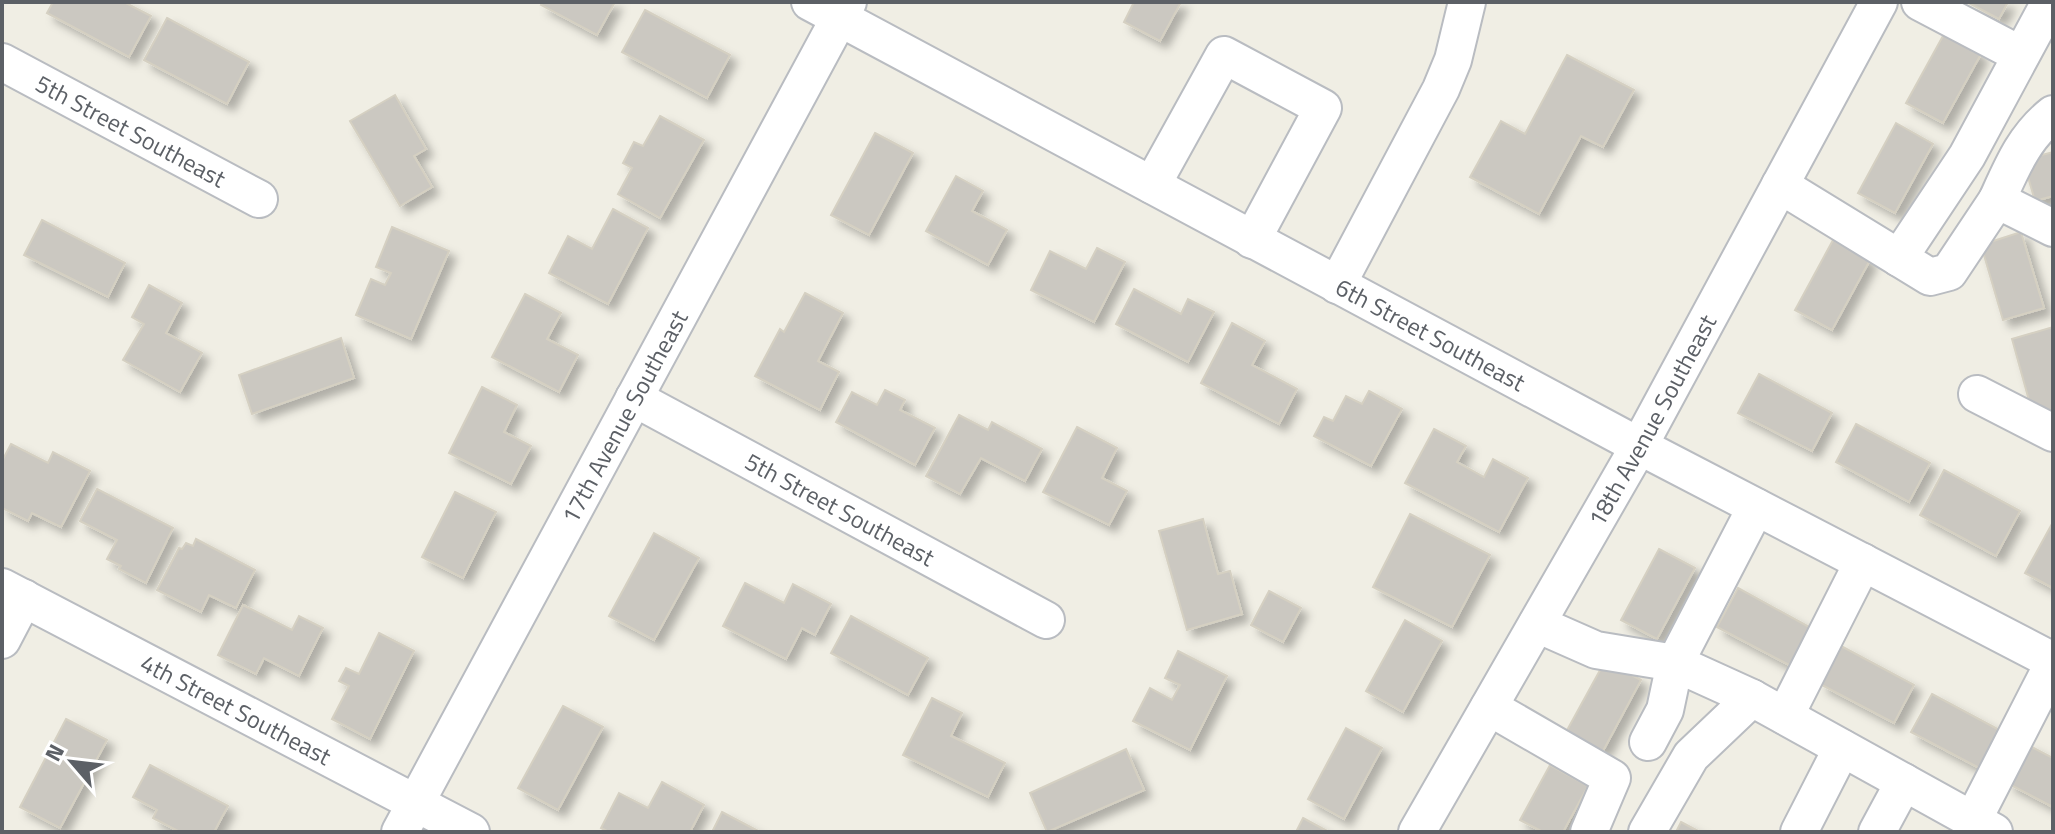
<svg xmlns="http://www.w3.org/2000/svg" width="2055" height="834" viewBox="0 0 2055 834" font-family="'Titillium Web',sans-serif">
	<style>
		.building { fill: #cbc8c1; stroke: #d5d0c2; stroke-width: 2; filter: url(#shadow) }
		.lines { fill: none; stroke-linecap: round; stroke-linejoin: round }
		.minor-casing { stroke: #b9bcc1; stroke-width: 40 }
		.minor { stroke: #fff; stroke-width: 36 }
		.labels { text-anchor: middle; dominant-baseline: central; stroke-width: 6; stroke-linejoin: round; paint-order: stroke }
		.street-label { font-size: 24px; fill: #5c6066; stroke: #fff }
	</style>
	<defs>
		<filter id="shadow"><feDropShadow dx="7" dy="7" stdDeviation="4" flood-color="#0004"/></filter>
	</defs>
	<rect width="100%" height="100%" fill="#f0eee4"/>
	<g class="building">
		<polygon points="53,2 124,2 151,16 129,57 47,13"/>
		<polygon points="543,2 615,2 597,35 541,5"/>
		<polygon points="1134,2 1181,2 1160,41 1124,22"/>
		<polygon points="1967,2 2008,2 1999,19"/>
		<polygon points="645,10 730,55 707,98 622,52"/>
		<polygon points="167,18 249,62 227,104 144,60"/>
		<polygon points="1944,34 1981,54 1943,123 1906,103"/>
		<polygon points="1567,55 1634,90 1603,147 1581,136 1539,214 1470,177 1501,121 1525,134"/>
		<polygon points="395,95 426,149 414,156 432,187 400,206 350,121"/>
		<polygon points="660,116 704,140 660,218 618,194 632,168 623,163 634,142 643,146"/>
		<polygon points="1896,123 1933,144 1895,213 1858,193"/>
		<polygon points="875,133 913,153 869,235 831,215"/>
		<polygon points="2053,152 2053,196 2035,201 2023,160"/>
		<polygon points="956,176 983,191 972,211 1007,230 988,265 926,231"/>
		<polygon points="613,209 648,228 608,304 549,273 568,236 592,249"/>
		<polygon points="42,220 125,263 108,297 24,255"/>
		<polygon points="392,227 449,251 411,339 356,315 371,279 385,285 391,273 376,267"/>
		<polygon points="2021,232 2044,308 2003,320 1981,245"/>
		<polygon points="1833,240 1870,260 1832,330 1795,310"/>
		<polygon points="1097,248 1125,262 1094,322 1031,290 1050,251 1086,269"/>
		<polygon points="149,285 182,303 166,333 202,353 180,392 123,360 144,324 132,317"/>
		<polygon points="1134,289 1181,314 1188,299 1214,312 1188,362 1116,324"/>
		<polygon points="805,293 843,313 818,361 839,372 820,410 755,376 780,329 784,332"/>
		<polygon points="525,294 561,313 547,339 578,355 559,392 492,357"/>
		<polygon points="1232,323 1265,341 1252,365 1297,389 1279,424 1201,383"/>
		<polygon points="2053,327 2053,410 2033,415 2012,339"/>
		<polygon points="341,338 354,378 252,414 239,375"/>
		<polygon points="1759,374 1832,413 1812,451 1738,413"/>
		<polygon points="482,387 517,405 504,432 531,446 511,484 449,453"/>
		<polygon points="885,390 905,400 900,410 935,428 915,465 836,422 852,392 877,405"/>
		<polygon points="1369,391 1402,409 1371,466 1314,436 1324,417 1333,421 1346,396 1362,404"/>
		<polygon points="959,415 988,430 992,422 1042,449 1025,481 981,458 960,494 926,476"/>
		<polygon points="1856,424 1930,463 1909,502 1836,462"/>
		<polygon points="1077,427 1117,448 1102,478 1127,491 1109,525 1043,492"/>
		<polygon points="1434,429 1466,446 1457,462 1484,477 1493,459 1528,478 1499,532 1405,483"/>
		<polygon points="11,444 48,463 53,452 90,471 61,527 32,513 28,521 2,508 2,461"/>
		<polygon points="1944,470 2020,511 1996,556 1920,515"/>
		<polygon points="97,489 173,528 146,583 119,569 121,566 107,559 117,540 80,521"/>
		<polygon points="455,492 496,512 463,578 422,557"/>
		<polygon points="1410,514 1490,555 1452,627 1373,587"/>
		<polygon points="1203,519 1218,574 1230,571 1242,614 1187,630 1159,531"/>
		<polygon points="2053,522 2053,588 2025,573"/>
		<polygon points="654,533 699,558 654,640 609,616"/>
		<polygon points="196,539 255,570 236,608 209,595 201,612 157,590 179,548 182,549 186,543 193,546"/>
		<polygon points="1659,549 1695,568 1657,639 1621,620"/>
		<polygon points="745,583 784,603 793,584 831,604 815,635 802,628 786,659 723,626"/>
		<polygon points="1738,588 1811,628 1791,666 1717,627"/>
		<polygon points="1269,591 1301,608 1283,642 1251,625"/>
		<polygon points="243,605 292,630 299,616 323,628 299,676 264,658 256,674 218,655"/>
		<polygon points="851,616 928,658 908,695 831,653"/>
		<polygon points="1405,620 1442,641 1403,712 1366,691"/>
		<polygon points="379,633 414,651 370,739 332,719 349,686 339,681 346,668 359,674"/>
		<polygon points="1841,646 1914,685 1894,723 1820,684"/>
		<polygon points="1178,651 1227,676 1190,750 1133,721 1150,688 1172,700 1180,685 1165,678"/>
		<polygon points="1605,661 1641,680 1603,751 1566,732"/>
		<polygon points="1932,694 2005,733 1985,771 1911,732"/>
		<polygon points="932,698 962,713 951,736 1005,763 988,797 903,755"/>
		<polygon points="563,706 603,727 558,810 518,788"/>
		<polygon points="66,719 107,740 60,828 20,807"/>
		<polygon points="1346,728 1382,748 1344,819 1308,799"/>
		<polygon points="2028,745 2053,758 2053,807 2007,783"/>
		<polygon points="1126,749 1144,790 1047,832 1030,793"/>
		<polygon points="150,765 228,806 214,832 180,832 153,818 157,810 133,797"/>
		<polygon points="1550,765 1588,786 1563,832 1543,832 1520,820"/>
		<polygon points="662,782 704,805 690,832 609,832 601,828 619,793 648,808"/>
		<polygon points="722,812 760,832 712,832"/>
		<polygon points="1303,818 1329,832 1296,832"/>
		<polygon points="1681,822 1700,832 1676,832"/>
	</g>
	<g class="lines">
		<defs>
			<g id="minor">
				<path id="s1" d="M810,2L1639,446L2053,661"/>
				<polyline points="1920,2 2021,55"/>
				<path id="s2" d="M2,62L259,199"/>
				<polyline points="1152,185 1224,55 1323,108 1252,240"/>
				<polyline points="1780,185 1930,277 1949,272 1997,200 2053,228"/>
				<path d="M1997,200C2012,167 2024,137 2053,114"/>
				<polyline points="1899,258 1967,156 2050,2"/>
				<polyline points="1337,285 1441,89 1453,60 1467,2"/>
				<polyline points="1977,394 2053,433"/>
				<path id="s3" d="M634,398L1046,620"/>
				<path id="s4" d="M2,587L471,832"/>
				<polyline points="1537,624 1596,650 1675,663 1752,698 1691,756 1647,832"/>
				<polyline points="2,640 24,598"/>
				<polyline points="1752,698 1994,832"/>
				<polyline points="1489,707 1612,778 1589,832"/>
				<polyline points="1785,716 1863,562"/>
				<polyline points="1648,742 1665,710 1675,663 1756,507"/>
				<polyline points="1973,820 2053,664"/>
				<path id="s5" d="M400,832L848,2"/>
				<path id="s6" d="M1417,832L1639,446L1879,2"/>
				<polyline points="1799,832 1842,748"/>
				<polyline points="1877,832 1904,782"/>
			</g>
		</defs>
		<use href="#minor" class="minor-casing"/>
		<use href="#minor" class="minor"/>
	</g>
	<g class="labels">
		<g class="street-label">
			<text stroke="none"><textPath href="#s2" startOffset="146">5th Street Southeast</textPath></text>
			<text stroke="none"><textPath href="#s1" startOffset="704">6th Street Southeast</textPath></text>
			<text stroke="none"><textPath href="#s5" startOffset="472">17th Avenue Southeast</textPath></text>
			<text stroke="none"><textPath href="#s6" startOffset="474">18th Avenue Southeast</textPath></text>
			<text stroke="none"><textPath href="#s3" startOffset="234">5th Street Southeast</textPath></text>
			<text stroke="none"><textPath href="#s4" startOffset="264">4th Street Southeast</textPath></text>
		</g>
	</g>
	<rect width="2055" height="834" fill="none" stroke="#5c6066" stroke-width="8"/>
	<g transform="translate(72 762) rotate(298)" stroke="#ffffff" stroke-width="6" paint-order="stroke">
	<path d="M0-6L14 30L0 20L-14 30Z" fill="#5c6066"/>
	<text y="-12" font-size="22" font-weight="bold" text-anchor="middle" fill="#5c6066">N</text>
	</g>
</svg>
